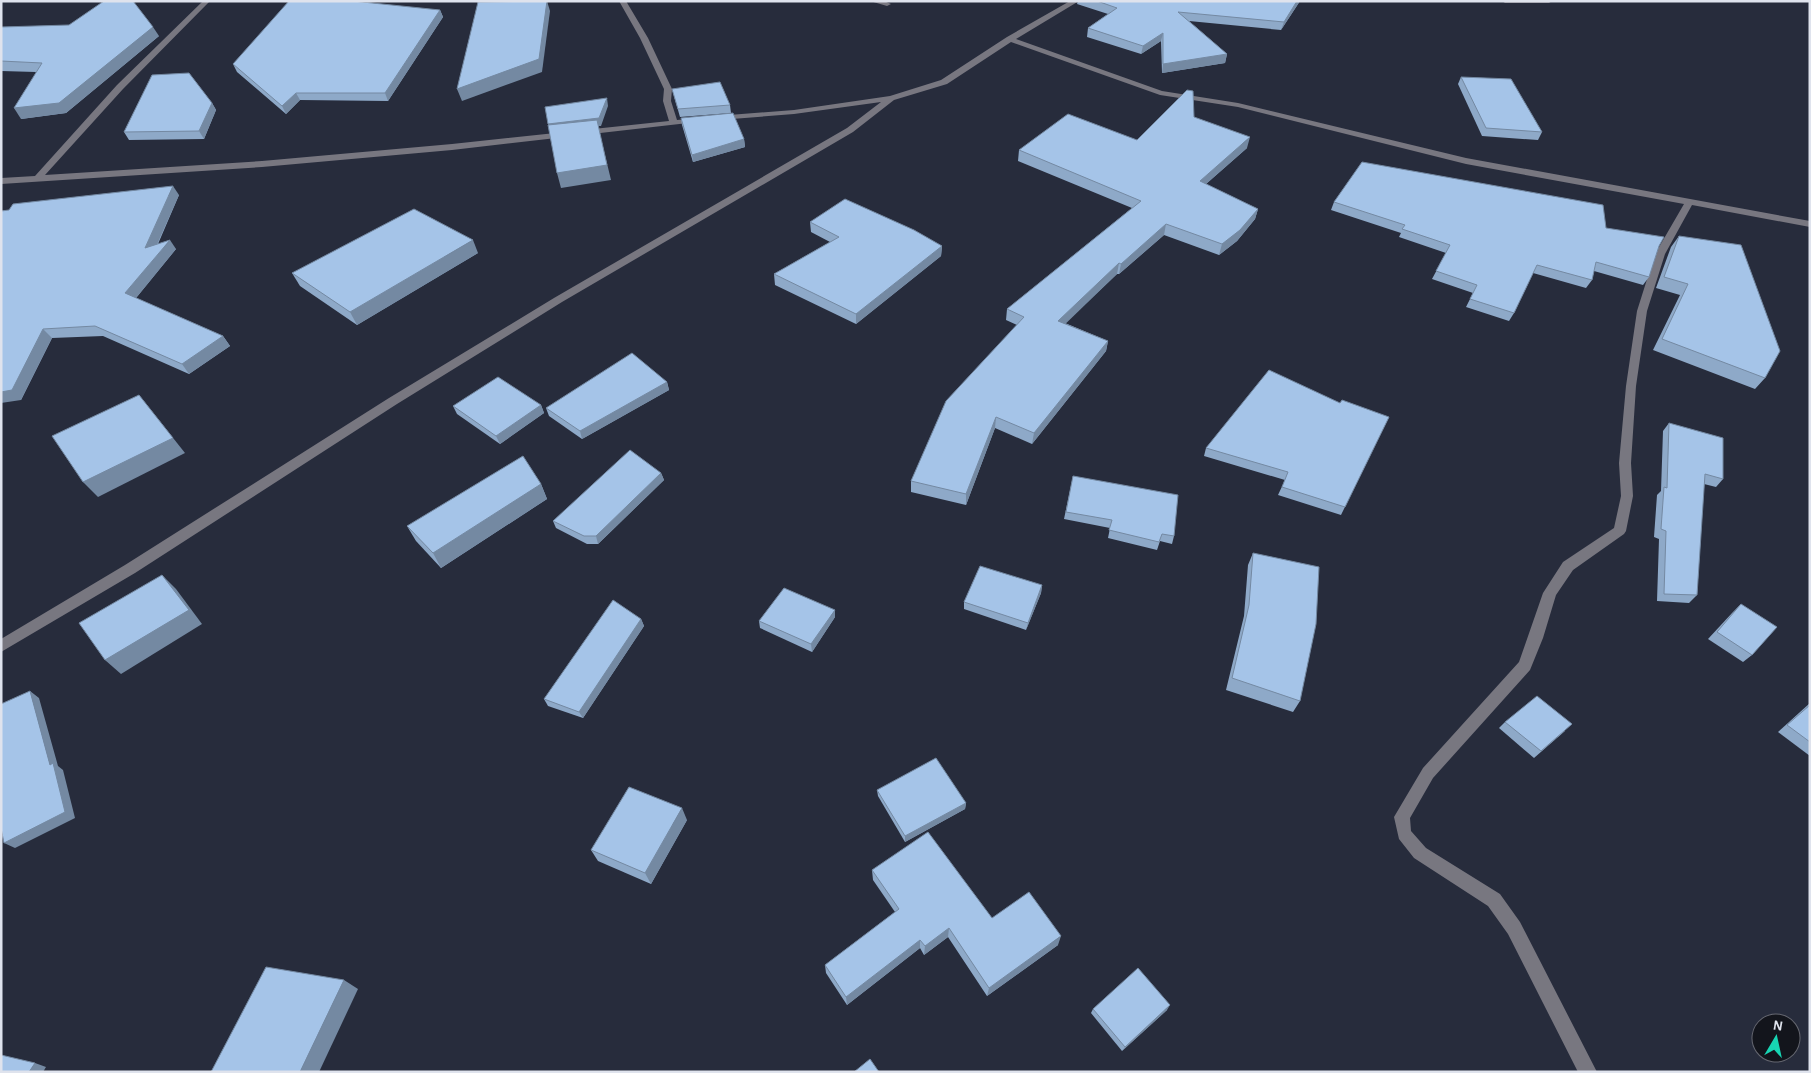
<svg xmlns="http://www.w3.org/2000/svg" width="1811" height="1073" viewBox="0 0 1811 1073" font-family="'Alegreya Sans',sans-serif">
	<style>
		.lines { fill: none; stroke-linecap: round; stroke-linejoin: round }
		.minor { fill: #787780; fill-rule: evenodd }
		.wall { fill: #8ea9c8 }
		.shaded-wall { fill: #7489a2 }
		.building { fill: #a5c4e8; stroke: #7489a2 }
	</style>
	<rect width="100%" height="100%" fill="#272c3c"/>
	<g class="lines">
		<g class="minor">
			<polygon points="203,1 210,1 123,89 45,175 262,161 452,144 669,121 663,101 664,89 640,38 619,1 626,1 648,38 672,89 671,101 677,120 697,118 701,120 697,122 452,150 262,167 1,184 1,178 35,176 117,85"/>
			<polygon points="870,1 884,1 891,4 887,6"/>
			<polygon points="1070,1 1079,1 1016,39 1162,91 1238,103 1466,158 1810,221 1810,227 1692,205 1665,254 1647,311 1636,386 1631,463 1633,496 1626,531 1624,534 1573,570 1556,595 1543,638 1530,670 1433,778 1410,818 1411,831 1426,848 1500,894 1520,922 1597,1072 1578,1072 1508,934 1488,906 1414,858 1399,839 1394,817 1423,768 1519,662 1543,593 1563,562 1614,528 1621,496 1619,463 1626,386 1637,311 1655,254 1684,204 1466,164 1238,107 1160,95 1011,42 947,84 894,100 853,132 562,302 397,404 135,573 1,652 1,639 125,565 389,398 554,298 847,128 881,102 794,114 719,120 715,118 716,116 794,110 890,96 941,80 1007,37"/>
			<polygon points="1502,1 1552,1 1549,3 1505,3"/>
		</g>
	</g>
	<g class="wall">
		<polygon points="1078,1 1300,1 1281,30 1189,21 1227,54 1225,63 1162,73 1161,41 1141,54 1087,37 1088,28 1108,14 1077,4"/>
		<polygon points="440,10 443,17 388,101 300,100 286,114 237,72 233,64"/>
		<polygon points="1,27 159,36 66,113 21,119 36,72 1,71"/>
		<polygon points="1461,77 1542,132 1538,140 1482,136 1458,84"/>
		<polygon points="672,89 730,105 731,113 680,117"/>
		<polygon points="212,103 216,110 204,139 129,140 124,132"/>
		<polygon points="1194,117 1247,148 1206,184 1258,209 1255,219 1237,241 1219,255 1164,235 1119,274 1117,274 1065,323 1108,341 1106,351 1032,444 995,428 966,505 911,492 911,481 1017,325 1006,320 1007,309 1132,208 1018,161 1019,150 1137,140"/>
		<polygon points="681,118 744,139 745,147 693,162 682,125"/>
		<polygon points="179,195 158,244 176,249 136,298 223,336 230,346 189,374 103,336 52,338 21,400 1,211"/>
		<polygon points="1334,202 1606,228 1659,246 1649,277 1643,285 1594,271 1592,280 1586,288 1533,273 1514,313 1509,321 1466,307 1473,293 1432,279 1446,253 1399,237 1401,233 1331,210"/>
		<polygon points="810,222 942,246 941,256 856,324 775,285 774,274 830,242 811,232"/>
		<polygon points="1679,236 1765,378 1755,389 1653,350 1680,295 1656,288 1671,247"/>
		<polygon points="478,253 357,325 300,286 292,273"/>
		<polygon points="667,382 669,390 582,439 549,416 546,408"/>
		<polygon points="541,405 544,413 500,444 457,414 453,406"/>
		<polygon points="1389,417 1341,515 1278,495 1285,480 1204,456 1206,448"/>
		<polygon points="1669,423 1723,479 1716,487 1704,484 1697,595 1689,603 1657,601 1659,539 1654,537 1657,495 1661,491 1663,431"/>
		<polygon points="661,473 664,480 598,544 587,544 556,528 553,521"/>
		<polygon points="1073,476 1174,536 1172,544 1160,541 1157,550 1108,538 1110,528 1064,519"/>
		<polygon points="541,484 547,499 441,568 416,541 407,526"/>
		<polygon points="1253,553 1300,701 1293,712 1226,690 1244,616 1248,565"/>
		<polygon points="1042,585 1041,593 1026,630 964,609 964,602"/>
		<polygon points="1741,604 1752,655 1743,662 1708,639 1733,612"/>
		<polygon points="835,617 812,652 760,628 759,621"/>
		<polygon points="641,619 644,626 583,718 548,706 544,699"/>
		<polygon points="1810,703 1810,756 1778,732"/>
		<polygon points="1505,722 1565,731 1534,758 1499,728"/>
		<polygon points="877,790 966,803 965,809 905,842 878,796"/>
		<polygon points="687,820 651,884 598,861 591,850"/>
		<polygon points="872,870 992,918 1058,945 987,996 948,937 924,955 920,948 847,1005 826,973 825,965 895,912 873,880"/>
		<polygon points="1093,1009 1167,1010 1122,1051 1091,1013"/>
	</g>
	<g class="shaded-wall">
		<polygon points="547,1 550,11 542,72 462,101 457,89"/>
		<polygon points="1297,1 1300,1 1281,30 1284,22"/>
		<polygon points="440,10 443,17 388,101 385,93"/>
		<polygon points="153,27 159,36 66,113 21,119 14,108"/>
		<polygon points="1163,33 1161,41 1141,54 1143,46"/>
		<polygon points="1227,54 1225,63 1162,73 1163,64"/>
		<polygon points="296,93 300,100 286,114 282,106"/>
		<polygon points="607,98 608,106 601,126 598,126 611,180 561,188 557,173 550,131 548,124"/>
		<polygon points="212,103 216,110 204,139 199,131"/>
		<polygon points="1250,137 1247,148 1198,191 1200,181"/>
		<polygon points="744,139 745,147 693,162 692,155"/>
		<polygon points="173,186 179,195 151,258 145,248"/>
		<polygon points="1258,209 1255,219 1237,241 1219,255 1222,244"/>
		<polygon points="1166,224 1164,235 1119,274 1121,264"/>
		<polygon points="170,240 176,249 132,303 125,293"/>
		<polygon points="473,240 478,253 357,325 350,312"/>
		<polygon points="942,246 941,256 856,324 856,314"/>
		<polygon points="1119,263 1117,274 1057,332 1058,321"/>
		<polygon points="43,329 52,338 21,400 1,403 1,392"/>
		<polygon points="223,336 230,346 189,374 182,364"/>
		<polygon points="1108,341 1106,351 1032,444 1034,433"/>
		<polygon points="667,382 669,390 582,439 580,431"/>
		<polygon points="139,395 185,453 98,497 83,482"/>
		<polygon points="541,405 544,413 500,444 496,436"/>
		<polygon points="996,417 995,428 966,505 966,494"/>
		<polygon points="661,473 664,480 598,544 596,536"/>
		<polygon points="541,484 547,499 441,568 433,553"/>
		<polygon points="162,575 176,589 202,624 121,674 105,660"/>
		<polygon points="1042,585 1041,593 1026,630 1028,623"/>
		<polygon points="835,610 835,617 812,652 811,644"/>
		<polygon points="641,619 644,626 583,718 579,712"/>
		<polygon points="30,691 39,698 58,766 63,770 75,818 15,848 4,843 50,765"/>
		<polygon points="966,803 965,809 905,842 905,836"/>
		<polygon points="682,808 687,820 651,884 645,873"/>
		<polygon points="949,928 948,937 924,955 925,946"/>
		<polygon points="1061,936 1058,945 987,996 989,988"/>
		<polygon points="920,940 920,948 847,1005 846,997"/>
		<polygon points="344,980 358,989 319,1072 300,1072"/>
		<polygon points="1170,1005 1167,1010 1122,1051 1125,1047"/>
		<polygon points="35,1063 46,1067 43,1072 29,1072"/>
	</g>
	<g class="building">
		<polygon points="104,1 133,1 153,27 59,103 14,108 42,63 1,61 1,27 69,25"/>
		<polygon points="289,1 353,1 440,10 385,93 296,93 282,106 233,64"/>
		<polygon points="547,1 539,59 457,89 478,2"/>
		<polygon points="1097,1 1297,1 1284,22 1178,12 1227,54 1163,64 1163,33 1143,46 1088,28 1117,8"/>
		<polygon points="189,73 212,103 199,131 124,132 152,75"/>
		<polygon points="1461,77 1511,79 1542,132 1486,128"/>
		<polygon points="720,82 730,105 678,109 672,89"/>
		<polygon points="1187,90 1193,91 1194,117 1250,137 1200,181 1258,209 1240,230 1222,244 1166,224 1121,264 1119,263 1058,321 1108,341 1034,433 996,417 966,494 911,481 946,401 1024,317 1007,309 1141,201 1019,150 1068,114 1137,140"/>
		<polygon points="607,98 599,118 548,124 545,107"/>
		<polygon points="733,113 744,139 692,155 681,118"/>
		<polygon points="597,120 607,165 557,173 548,125"/>
		<polygon points="1362,162 1603,205 1606,228 1664,237 1659,246 1649,277 1596,262 1592,280 1537,265 1514,313 1470,299 1477,285 1436,271 1450,245 1402,229 1405,225 1334,202"/>
		<polygon points="173,186 145,248 170,240 125,293 223,336 182,364 95,326 43,329 12,390 1,392 1,211 9,210 13,204"/>
		<polygon points="845,199 914,230 942,246 856,314 774,274 839,237 810,222"/>
		<polygon points="414,209 473,240 350,312 292,273"/>
		<polygon points="1679,236 1741,245 1780,351 1765,378 1662,339 1688,284 1664,277"/>
		<polygon points="632,353 667,382 580,431 546,408"/>
		<polygon points="1269,370 1340,403 1342,400 1389,417 1345,507 1282,487 1288,472 1206,448"/>
		<polygon points="498,377 541,405 496,436 453,406"/>
		<polygon points="139,395 173,438 83,482 52,436"/>
		<polygon points="1669,423 1723,438 1723,479 1705,474 1697,595 1664,594 1666,531 1661,529 1664,487 1667,488"/>
		<polygon points="630,450 661,473 596,536 584,536 553,521"/>
		<polygon points="523,456 541,484 433,553 407,526"/>
		<polygon points="1073,476 1178,495 1174,536 1162,534 1159,542 1109,530 1112,520 1066,512"/>
		<polygon points="1253,553 1319,567 1316,624 1300,701 1232,678 1249,605"/>
		<polygon points="980,566 1042,585 1028,623 964,602"/>
		<polygon points="162,575 189,610 105,660 79,623"/>
		<polygon points="784,588 835,610 811,644 759,621"/>
		<polygon points="613,600 641,619 579,712 544,699"/>
		<polygon points="1741,604 1777,627 1752,655 1717,632"/>
		<polygon points="30,691 50,765 53,763 65,812 4,843 1,828 1,704"/>
		<polygon points="1537,696 1572,724 1541,751 1505,722"/>
		<polygon points="1810,705 1810,742 1787,725"/>
		<polygon points="936,758 966,803 905,836 877,790"/>
		<polygon points="629,787 682,808 645,873 591,850"/>
		<polygon points="928,832 992,918 1029,892 1061,936 989,988 949,928 925,946 920,940 846,997 825,965 899,909 872,870"/>
		<polygon points="266,967 344,980 300,1072 211,1072"/>
		<polygon points="1138,968 1170,1005 1125,1047 1093,1009"/>
		<polygon points="1,1055 35,1063 29,1072 1,1072"/>
		<polygon points="870,1059 879,1072 854,1072"/>
	</g>
	<rect width="1811" height="1073" fill="none" stroke="#dfe3ed" stroke-width="5"/>
	<g transform="translate(1776 1038) rotate(9)"><circle r="24" fill="#13151c" stroke="#656770"/>
	<path d="M0-4L9 19L0 12L-9 19Z" fill="#17d5b3"/>
	<text y="-8" font-size="14" font-weight="bold" text-anchor="middle" fill="#dfe3ed">N</text>
	</g>
</svg>
